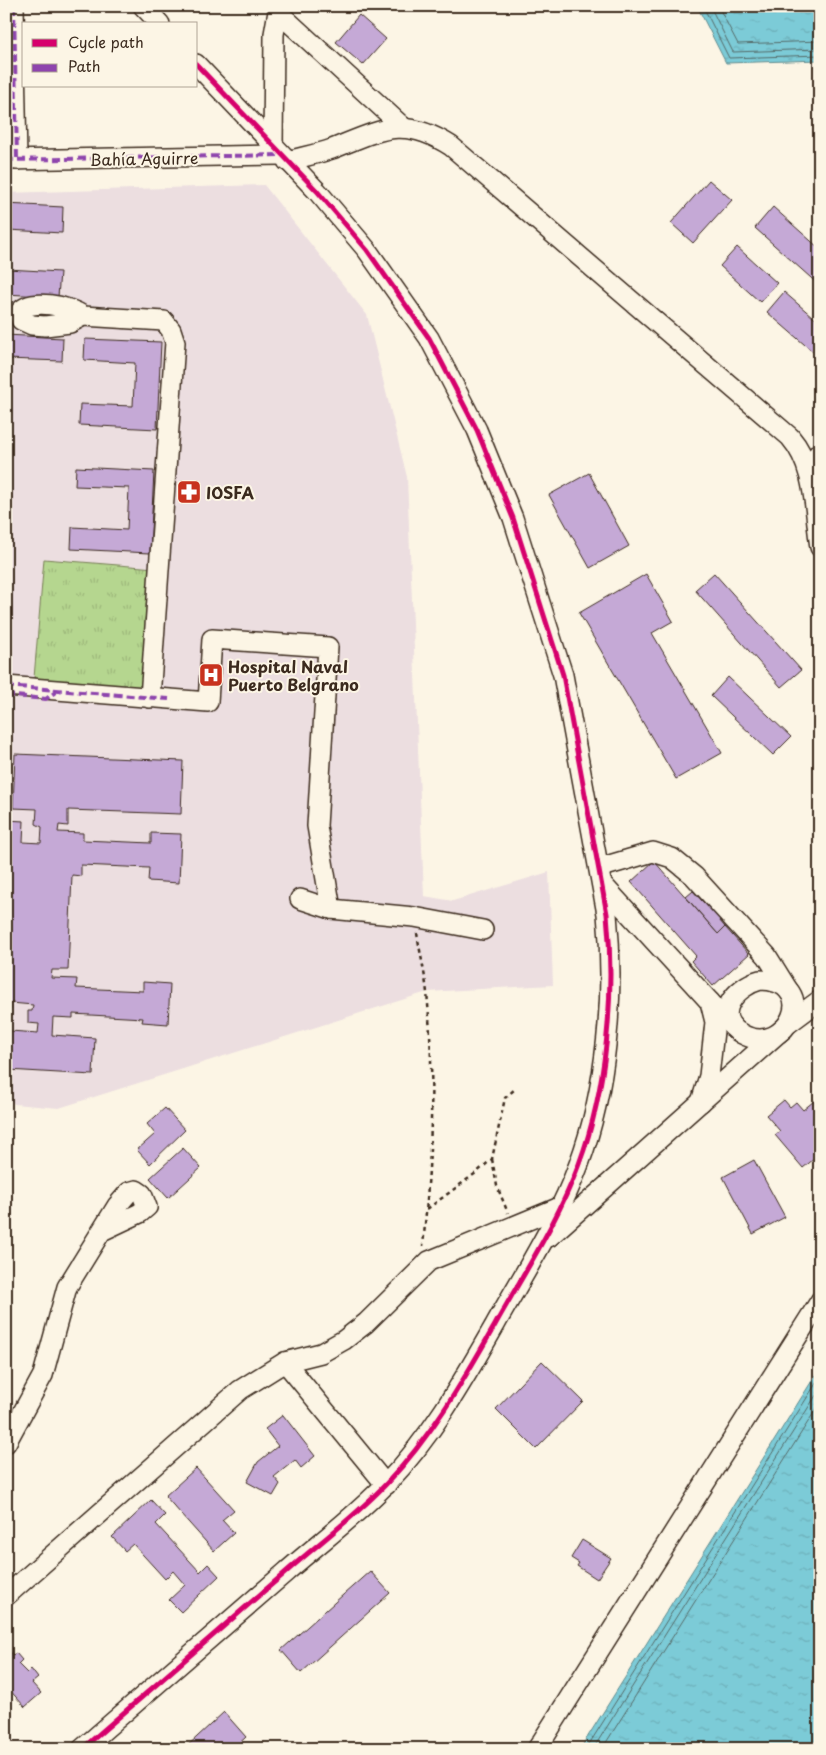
<svg xmlns="http://www.w3.org/2000/svg" width="826" height="1755" viewBox="0 0 826 1755" font-family="'Playpen Sans',sans-serif">
	<style>
		.built { fill: #ecdee0 }
		.park { fill: url(#park-tufts); stroke: #788056 }
		.water { fill: url(#water-ripples); stroke: #628b8d }
		.lines { fill: none; stroke-linecap: round; stroke-linejoin: round }
		.shore { stroke: #556a68; stroke-width: 1 }
		.building { fill: #c5a9d6; stroke: #3b2a1e }
		.minor-casing { stroke: #3b2a1e; stroke-width: 22 }
		.path { stroke: #3b2a1e; stroke-width: 2.5; stroke-dasharray: 4 4; stroke-linecap: butt }
		.minor { stroke: #fcf5e5; stroke-width: 19 }
		.quiet { stroke: #8e44ad; stroke-width: 4; stroke-dasharray: 8 4; stroke-linecap: butt }
		.cycleway-casing { stroke: #fcf5e5; stroke-width: 8 }
		.cycleway { stroke: #d6006c; stroke-width: 5 }
		.labels { text-anchor: middle; dominant-baseline: central; stroke-width: 4; stroke-linejoin: round; paint-order: stroke }
		.street-label { font-size: 16px; fill: #3b2a1e; stroke: #fcf5e5 }
		.poi-label { font-size: 16px; font-weight: bold; fill: #3b2a1e; stroke: #fcf5e5; text-anchor: start }
	</style>
	<defs>
		<pattern id="park-tufts" width="24" height="20" patternUnits="userSpaceOnUse" patternTransform="scale(1.25)"><rect width="24" height="20" fill="#b5d68f"/><path d="M3 7l-1-3M5 7V3M7 7l1-3M15 17l-1-3M17 17v-4M19 17l1-3" fill="none" stroke="#9db87b"/></pattern>
		<pattern id="water-ripples" width="26" height="14" patternUnits="userSpaceOnUse" patternTransform="scale(1.25)"><rect width="26" height="14" fill="#7ccbd7"/><path d="M2 4q2-2 4 0t4 0M15 11q2-2 4 0t4 0" fill="none" stroke="#6caeb8"/></pattern>
	</defs>
	<rect width="100%" height="100%" fill="#fcf5e5"/>
	<filter id="ink" filterUnits="userSpaceOnUse"><feTurbulence type="fractalNoise" baseFrequency=".02" numOctaves="2"/><feDisplacementMap in="SourceGraphic" scale="10" xChannelSelector="R" yChannelSelector="G"/><feConvolveMatrix kernelMatrix="1 2 1 2 8 2 1 2 1" color-interpolation-filters="sRGB"/></filter>
	<g filter="url(#ink)">
		<polygon class="built" points="264,185 367,315 407,477 424,896 453,901 549,872 553,985 427,992 59,1108 14,1104 6,1096 6,193"/>
		<polygon class="park" points="44,559 155,568 145,688 34,678"/>
		<g class="water">
			<polygon points="697,6 820,6 820,60 726,63"/>
			<polygon points="820,1368 820,1749 580,1749"/>
		</g>
		<g class="lines">
			<g class="shore">
				<polyline points="703,6 729,58 820,55"/>
				<polyline points="710,6 733,52 820,49"/>
				<polyline points="718,6 738,44 820,41"/>
				<polyline points="586,1749 820,1377"/>
				<polyline points="593,1749 820,1389"/>
				<polyline points="602,1749 820,1403"/>
			</g>
		</g>
		<g class="building">
			<polygon points="359,15 386,39 363,65 336,42"/>
			<polygon points="709,180 732,200 693,243 671,223"/>
			<polygon points="6,204 63,207 62,233 8,230 7,269 60,272 58,297 6,294"/>
			<polygon points="773,207 820,249 820,286 755,228"/>
			<polygon points="737,247 777,283 760,302 720,266"/>
			<polygon points="784,292 820,323 820,358 767,312"/>
			<polygon points="6,335 63,338 62,361 6,359"/>
			<polygon points="85,339 161,342 157,429 79,425 80,404 133,406 135,363 84,360"/>
			<polygon points="76,467 154,471 150,553 71,549 72,527 127,530 129,488 75,486"/>
			<polygon points="589,473 629,546 590,568 549,495"/>
			<polygon points="714,573 801,670 781,687 695,590"/>
			<polygon points="646,574 673,621 652,633 722,753 676,779 579,613"/>
			<polygon points="728,677 791,737 773,755 711,696"/>
			<polygon points="15,754 183,761 181,814 68,810 68,826 59,825 58,832 83,833 83,840 151,843 151,833 181,834 179,883 148,881 149,868 81,865 81,876 72,875 68,970 52,970 51,978 77,979 76,988 143,991 143,982 170,984 168,1024 142,1022 143,1018 73,1014 73,1018 53,1017 52,1035 95,1038 93,1075 8,1070 10,1031 38,1033 39,1024 28,1023 28,1011 32,1011 33,1005 11,1003 11,1010 6,1010 6,820 24,821 23,842 41,843 42,827 36,824 37,809 13,808"/>
			<polygon points="654,861 718,934 725,927 749,954 713,986 691,961 696,956 631,882"/>
			<polygon points="693,891 705,904 710,899 724,915 719,920 725,927 718,934 686,897"/>
			<polygon points="819,1097 820,1134 817,1136 820,1140 820,1154 803,1168 775,1135 780,1131 766,1115 784,1100 790,1107 796,1102 803,1110"/>
			<polygon points="165,1108 185,1130 150,1164 137,1150 155,1134 147,1124"/>
			<polygon points="183,1148 201,1168 168,1198 150,1178"/>
			<polygon points="754,1160 785,1217 753,1234 723,1177"/>
			<polygon points="542,1361 583,1401 536,1449 496,1409"/>
			<polygon points="283,1415 315,1456 301,1468 295,1460 274,1477 280,1484 273,1496 247,1482 258,1462 278,1446 265,1429"/>
			<polygon points="196,1468 234,1510 222,1520 234,1533 214,1551 165,1496"/>
			<polygon points="151,1500 165,1515 156,1524 200,1572 208,1564 219,1576 181,1612 169,1600 185,1585 173,1571 165,1579 133,1544 125,1551 112,1537"/>
			<polygon points="582,1540 611,1558 597,1579 577,1566 579,1563 571,1558"/>
			<polygon points="370,1571 390,1593 301,1673 281,1650"/>
			<polygon points="6,1647 13,1655 16,1653 22,1660 18,1664 27,1673 31,1669 38,1678 32,1683 41,1693 25,1707 6,1686"/>
			<polygon points="224,1712 246,1737 233,1749 184,1749"/>
		</g>
		<g class="lines">
			<defs>
				<g id="minor">
					<polyline points="14,6 17,160"/>
					<polyline points="143,6 160,24"/>
					<polyline points="278,12 404,128"/>
					<polyline points="273,147 274,34 279,6"/>
					<polyline points="6,160 281,155"/>
					<path d="M287,161C302,157 318,154 332,149C380,130 403,115 451,146L790,437C816,467 814,510 820,547"/>
					<path d="M83,316C70,306 29,297 19,313L21,320L32,325L45,326L70,323L83,316L164,321L171,330L175,342L150,698"/>
					<polyline points="808,466 820,452"/>
					<polyline points="6,686 208,702 212,639 328,647 317,826 331,909 300,899"/>
					<polyline points="599,868 653,852 672,858 694,876 767,956 790,993"/>
					<polyline points="603,885 732,1026"/>
					<polyline points="331,909 414,917 483,930"/>
					<path d="M760,980C823,981 787,1059 742,1034C710,1017 736,986 760,980Z"/>
					<polyline points="789,1023 820,1000"/>
					<polyline points="701,1102 709,1076 715,1022 710,1002"/>
					<polyline points="549,1237 783,1029"/>
					<polyline points="285,1362 386,1485"/>
					<polyline points="6,1443 43,1375 67,1287 117,1206 129,1192 136,1190 142,1194 147,1207 140,1213 104,1230"/>
					<polyline points="6,1596 240,1390 285,1362 321,1353 344,1340 366,1323 429,1261 560,1207"/>
					<path d="M82,1749C150,1690 218,1631 286,1572C319,1543 357,1515 387,1483C432,1436 463,1381 495,1325C524,1273 558,1221 579,1164C607,1089 615,993 607,914L563,675L513,518L477,430L429,338L367,250L317,191L196,64"/>
					<polyline points="537,1749 820,1301"/>
				</g>
			</defs>
			<use href="#minor" class="minor-casing"/>
			<g class="path">
				<path d="M417,933C420,953 425,973 427,993C435,1077 431,1163 423,1246"/>
				<polyline points="492,1159 497,1186 508,1213"/>
				<polyline points="427,1209 476,1173 492,1159 505,1098 515,1089"/>
			</g>
			<use href="#minor" class="minor"/>
			<g class="quiet">
				<polyline points="14,6 17,160"/>
				<polyline points="6,160 281,155"/>
				<polyline points="6,686 169,699"/>
				<polyline points="6,695 46,699 58,690"/>
			</g>
			<defs>
				<path id="cycleway" d="M82,1749C150,1690 218,1631 286,1572C319,1543 357,1515 387,1483C432,1436 463,1381 495,1325C524,1273 558,1221 579,1164C607,1089 615,993 607,914L563,675L513,518L477,430L429,338L367,250L317,191L196,64"/>
			</defs>
			<use href="#cycleway" class="cycleway-casing"/>
			<use href="#cycleway" class="cycleway"/>
		</g>
	</g>
	<defs>
		<symbol id="pharmacy-square" viewBox="-11 -11 22 22"><rect x="-9" y="-9" width="18" height="18" rx="4" fill="#c8321e" stroke="#fcf5e5"/><path d="M-2-6h4v4h4v4h-4v4h-4v-4h-4v-4h4Z" fill="#fff"/></symbol>
		<symbol id="hospital-square" viewBox="-11 -11 22 22"><rect x="-9" y="-9" width="18" height="18" rx="4" fill="#c8321e" stroke="#fcf5e5"/><path d="M-5-5h3v3.5h4V-5h3V5h-3V1.5h-4V5h-3Z" fill="#fff"/></symbol>
	</defs>
	<g fill-rule="evenodd">
		<use href="#pharmacy-square" x="175" y="478" width="28" height="28"/>
		<use href="#hospital-square" x="197" y="661" width="28" height="28"/>
	</g>
	<g class="labels">
		<g class="street-label">
			<text transform="translate(144 158) rotate(-1)">Bahía Aguirre</text>
		</g>
		<g class="poi-label">
			<text x="206" y="492">IOSFA</text>
			<text x="228" y="666">Hospital Naval<tspan x="228" dy="18">Puerto Belgrano</tspan></text>
		</g>
	</g>
	<rect width="826" height="1755" fill="none" stroke="#fcf5e5" stroke-width="25"/>
	<rect x="12" y="12" width="801" height="1730" fill="none" stroke="#3b2a1e" stroke-width="2" filter="url(#ink)"/>
	<rect x="22" y="22" width="175" height="65" fill="#fcf5e5" stroke="#afa495"/>
	<rect x="32" y="39" width="25" height="8" fill="#d6006c" stroke="#afa495"/>
	<text x="68" y="48" font-size="15" fill="#3b2a1e">Cycle path</text>
	<rect x="32" y="64" width="25" height="8" fill="#8e44ad" stroke="#afa495"/>
	<text x="68" y="72" font-size="15" fill="#3b2a1e">Path</text>
</svg>
